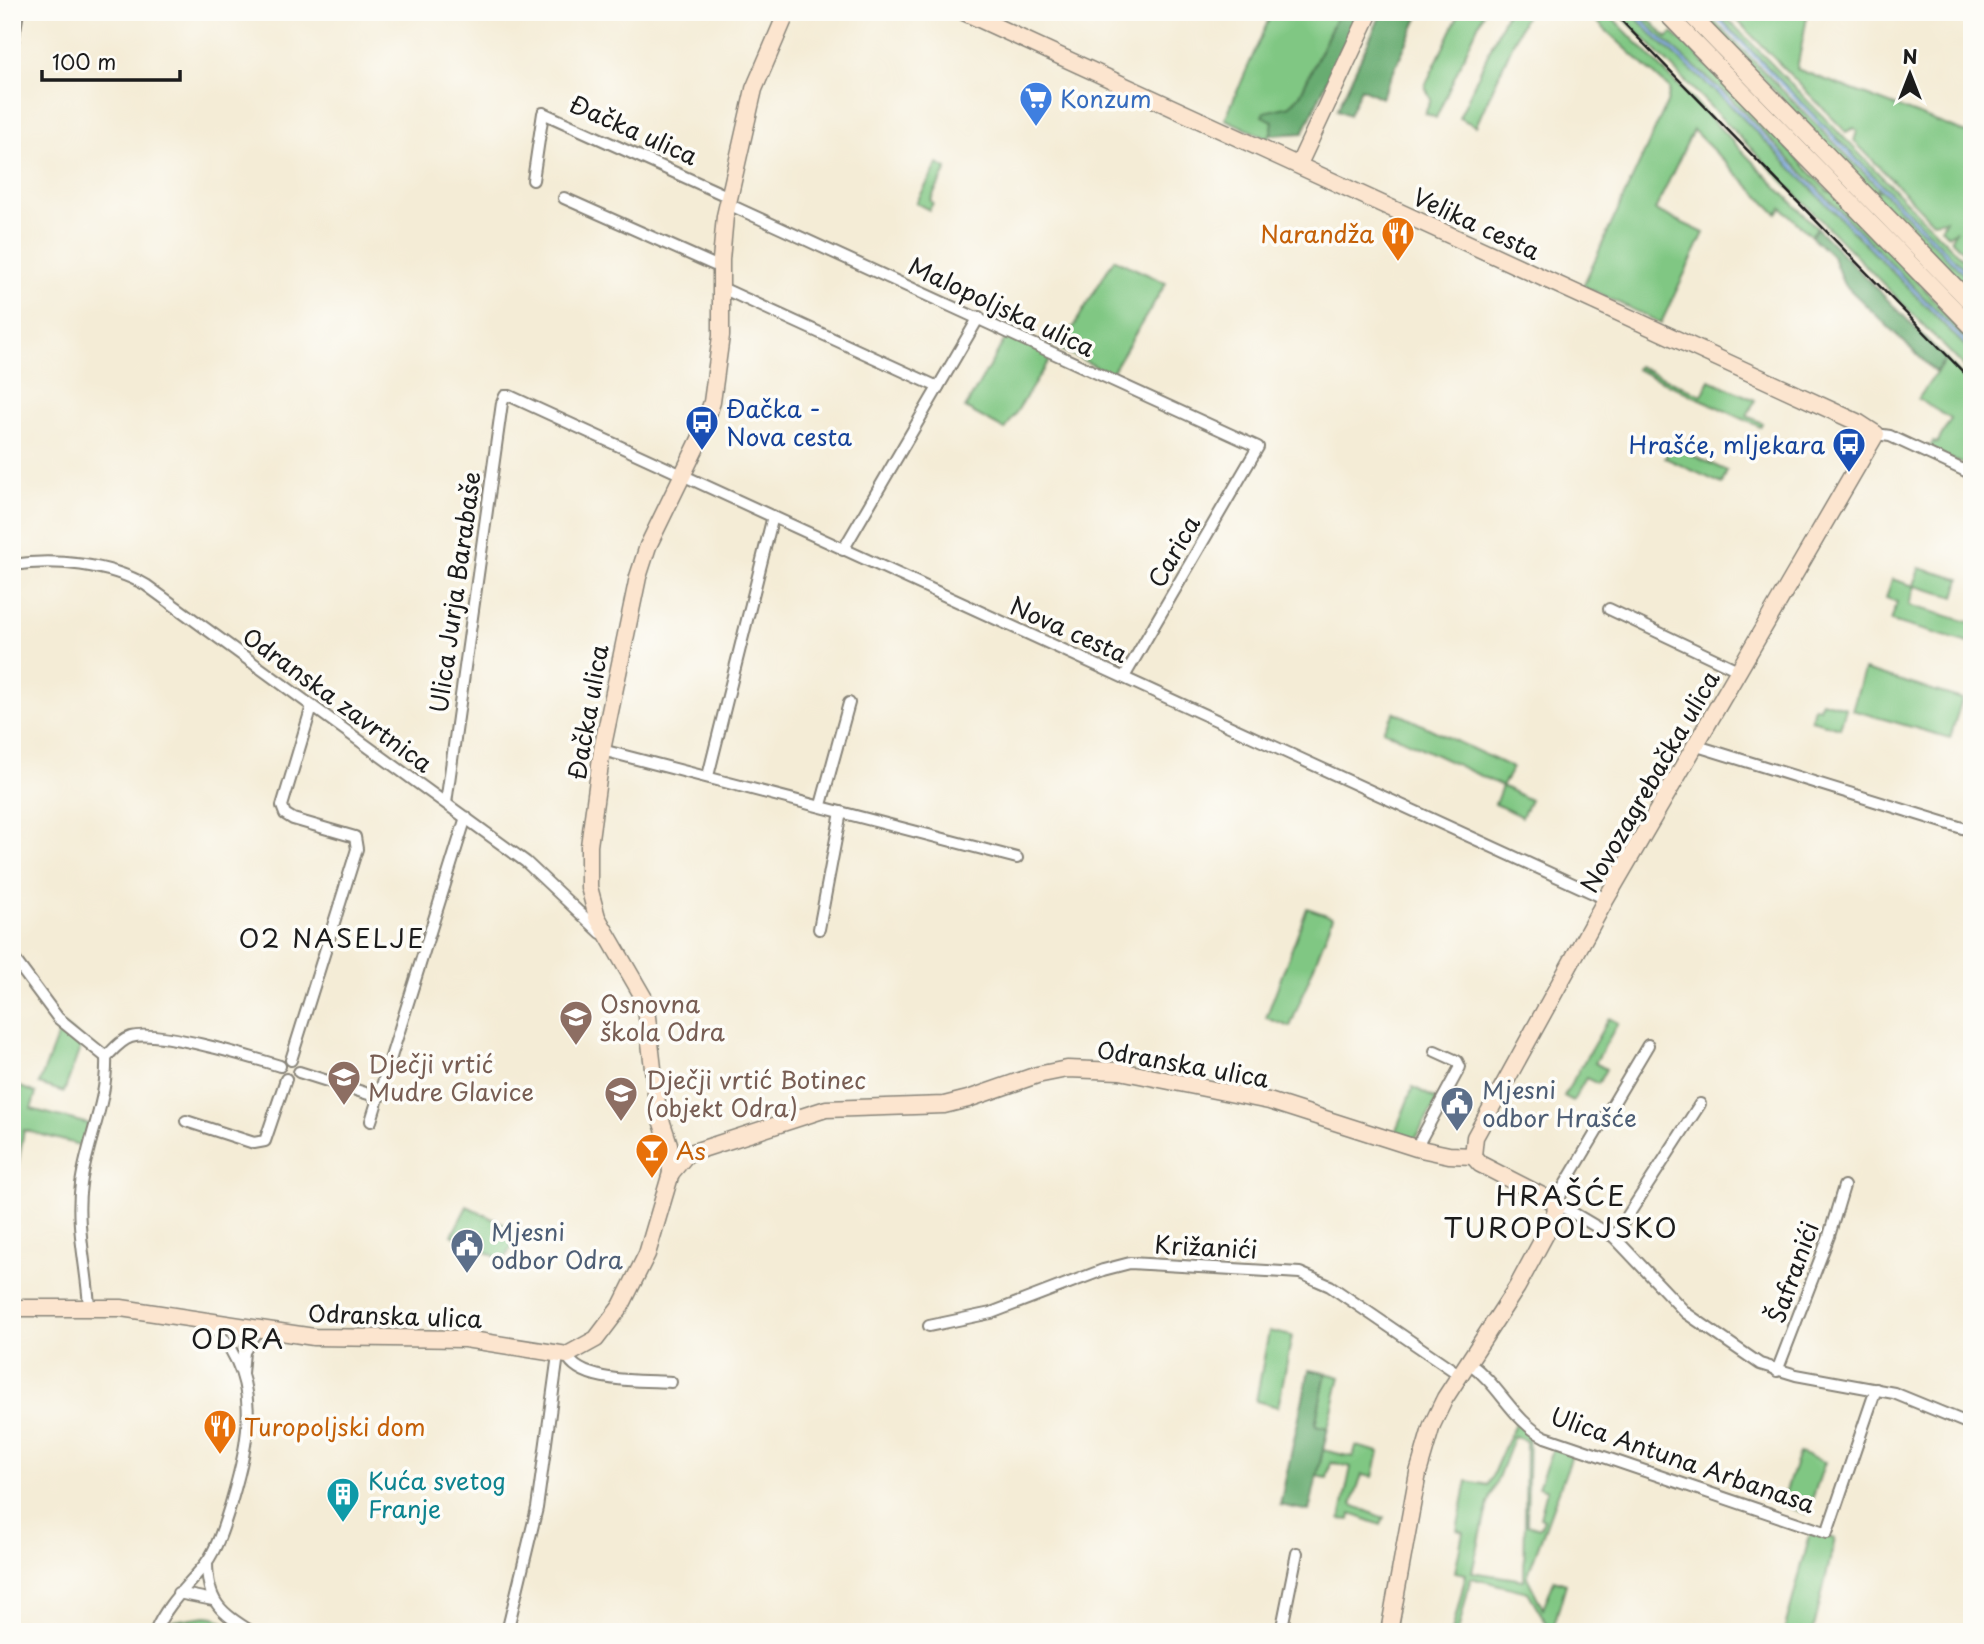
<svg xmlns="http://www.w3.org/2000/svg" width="1984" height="1644" viewBox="0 0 1984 1644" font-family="'Playpen Sans',sans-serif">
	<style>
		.green { fill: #80c783; stroke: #4e7250; stroke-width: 2; fill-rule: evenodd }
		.forest { fill: #68ac71; stroke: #426446; stroke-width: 2 }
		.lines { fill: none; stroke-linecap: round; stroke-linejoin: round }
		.stream { stroke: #75a4de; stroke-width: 2.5 }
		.street-casing { stroke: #888479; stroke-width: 14 }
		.secondary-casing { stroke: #888479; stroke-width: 19 }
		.street { stroke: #fff; stroke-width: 10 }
		.secondary { stroke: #fce5cf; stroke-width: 16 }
		.rail { stroke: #1c1c1c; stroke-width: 2.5 }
		.labels { text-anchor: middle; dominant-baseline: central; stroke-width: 7; stroke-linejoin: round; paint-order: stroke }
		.shop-label { font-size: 24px; fill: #366cbe; stroke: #fdfcf7; text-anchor: start }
		.street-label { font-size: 24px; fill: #1c1c1c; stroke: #fdfcf7 }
		.food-label { font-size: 24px; fill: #c56008; stroke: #fdfcf7; text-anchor: start }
		.transit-label { font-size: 24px; fill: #164399; stroke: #fdfcf7; text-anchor: start }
		.education-label { font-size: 24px; fill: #785e54; stroke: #fdfcf7; text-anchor: start }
		.service-label { font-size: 24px; fill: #4e5e75; stroke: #fdfcf7; text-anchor: start }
		.culture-label { font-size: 24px; fill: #0d838f; stroke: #fdfcf7; text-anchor: start }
		.neighbourhood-label { font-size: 26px; letter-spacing: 2px; fill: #1c1c1c; stroke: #fdfcf7 }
		.quarter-label { font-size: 28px; letter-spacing: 2px; fill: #1c1c1c; stroke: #fdfcf7 }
	</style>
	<rect width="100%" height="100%" fill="#fdfcf7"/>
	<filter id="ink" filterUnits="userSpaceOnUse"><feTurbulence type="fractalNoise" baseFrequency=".0143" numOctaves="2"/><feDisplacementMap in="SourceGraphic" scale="14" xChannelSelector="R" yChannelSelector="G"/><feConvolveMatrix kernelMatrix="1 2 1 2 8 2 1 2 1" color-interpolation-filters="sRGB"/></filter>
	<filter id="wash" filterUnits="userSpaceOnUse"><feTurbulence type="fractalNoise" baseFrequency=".00686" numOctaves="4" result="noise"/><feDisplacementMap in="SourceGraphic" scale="28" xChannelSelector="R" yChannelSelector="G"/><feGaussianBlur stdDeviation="1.57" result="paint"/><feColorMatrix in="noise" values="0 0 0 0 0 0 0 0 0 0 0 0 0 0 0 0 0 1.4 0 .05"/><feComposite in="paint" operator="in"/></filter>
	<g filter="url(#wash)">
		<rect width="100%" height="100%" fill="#f4ecd6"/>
		<g class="green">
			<polygon points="1272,12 1339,12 1300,95 1290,106 1280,110 1268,139 1225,119"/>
			<polygon points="1460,12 1484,12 1436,118 1425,113 1431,100 1425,86"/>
			<polygon points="1507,12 1527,12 1476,126 1459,118"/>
			<polygon points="1586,12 1607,12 1817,228 1811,236 1782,208 1777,214 1693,130 1655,210 1704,233 1661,323 1583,286 1667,103 1670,89"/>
			<polygon points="1618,12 1631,12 1653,36 1730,105 1951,332 1972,353 1972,375"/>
			<polygon points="1637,12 1642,12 1667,38 1672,33 1690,47 1714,74 1716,73 1829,192 1831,191 1876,241 1879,240 1949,316 1952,314 1972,335 1972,347 1729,97 1656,33"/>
			<polygon points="1700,12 1709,12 1711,18 1879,188 1873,194"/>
			<polygon points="1714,12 1721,12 1972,269 1972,277"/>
			<polygon points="1729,12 1808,12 1797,69 1972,135 1972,261 1951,239 1956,230 1948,236 1941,228 1946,220 1933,222 1854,141 1857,131 1854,128 1846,132"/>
			<polygon points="938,164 947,169 930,201 933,203 929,210 916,203"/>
			<polygon points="1880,189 1972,283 1972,293 1874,195"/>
			<polygon points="1114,259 1166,283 1111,374 1060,349"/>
			<polygon points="1008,334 1052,356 1005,430 965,408"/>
			<polygon points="1946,359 1972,386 1972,468 1929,449 1933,442 1937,443 1951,419 1918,399"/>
			<polygon points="1638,366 1702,395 1710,380 1755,400 1747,416 1762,423 1760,427 1636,369"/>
			<polygon points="1672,446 1727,471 1722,484 1665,458"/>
			<polygon points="1919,568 1960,579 1955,597 1915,586 1909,605 1972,623 1972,644 1891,621 1897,602 1886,598 1892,579 1914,586"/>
			<polygon points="1864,670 1962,699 1950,738 1852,710"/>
			<polygon points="1822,701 1846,708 1840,728 1811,720 1814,707 1819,708"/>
			<polygon points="1395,712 1513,768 1502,786 1530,800 1522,817 1495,804 1502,786 1383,730"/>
			<polygon points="1307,908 1333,917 1290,1027 1266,1018"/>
			<polygon points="1609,1018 1618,1023 1595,1063 1606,1069 1598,1084 1586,1078 1573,1101 1564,1096"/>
			<polygon points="62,1024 83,1040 64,1092 39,1084"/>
			<polygon points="13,1084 36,1093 31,1109 89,1124 83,1146 24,1130 12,1199"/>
			<polygon points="1413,1087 1438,1100 1415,1139 1394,1135"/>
			<polygon points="467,1206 519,1232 504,1261 452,1235"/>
			<polygon points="1269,1331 1292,1336 1278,1407 1256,1401"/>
			<polygon points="1326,1373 1340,1377 1328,1428 1315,1425"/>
			<path d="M1516,1421L1529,1432L1527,1524L1540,1528L1544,1519L1540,1517L1547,1490L1538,1487L1555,1443L1574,1450L1527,1577L1543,1609L1554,1580L1566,1584L1554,1625L1560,1632L1551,1631L1528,1592L1471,1578L1458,1632H1452L1466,1574L1455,1572L1463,1532L1457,1530L1467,1481L1488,1485ZM1514,1436L1526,1441L1524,1580L1472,1572L1488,1504Z"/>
			<polygon points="1356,1446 1379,1452 1373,1477 1362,1475 1352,1505 1384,1518 1381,1525 1351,1514 1350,1520 1340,1519 1351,1467 1331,1462 1327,1478 1317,1476 1323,1450 1353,1457"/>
			<polygon points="1799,1453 1825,1462 1807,1514 1781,1505"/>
			<polygon points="1811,1531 1835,1539 1813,1632 1784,1632"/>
			<polygon points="206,1616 214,1617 240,1632 164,1632 167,1622"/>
		</g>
		<g class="forest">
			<polygon points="1339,12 1359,12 1303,133 1271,135 1273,121 1262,116 1264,112 1290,106 1300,95"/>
			<polygon points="1382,12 1421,12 1381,98 1361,88 1349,115 1337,110"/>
			<polygon points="1817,228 1946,359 1935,372 1843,283 1833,257 1811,236"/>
			<polygon points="1309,1370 1326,1373 1315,1425 1328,1428 1309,1511 1280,1505"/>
		</g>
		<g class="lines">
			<g class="stream">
				<polyline points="1634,12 1654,34 1727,99 1972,350"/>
				<polyline points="1711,12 1972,280"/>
			</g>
		</g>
	</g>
	<g filter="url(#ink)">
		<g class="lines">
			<defs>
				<g id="street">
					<polyline points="12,48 18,12"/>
					<polyline points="533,180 543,113 729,197"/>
					<polyline points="564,198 721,268"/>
					<polyline points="728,204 1258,447 1124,677"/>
					<polyline points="722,288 938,387"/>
					<polyline points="1876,434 1890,436 1972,474"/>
					<polyline points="843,550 979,317"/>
					<path d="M12,565C54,558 109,564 146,585L526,862L601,933"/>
					<polyline points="1609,609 1740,671"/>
					<polyline points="1697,746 1972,831"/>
					<polyline points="602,750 1017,858"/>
					<polyline points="708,776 773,516"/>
					<polyline points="446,803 502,403 505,396 510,396 1606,899"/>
					<polyline points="821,805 849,703"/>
					<polyline points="819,929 841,812"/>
					<polyline points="12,956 58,1018 106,1057"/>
					<polyline points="1648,1045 1563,1188 1558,1204 1614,1237 1686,1313 1760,1364 1796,1375 1894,1393 1972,1425"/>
					<polyline points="291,1060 357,849 355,837 293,819 285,814 282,806 312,706"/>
					<polyline points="299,1072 378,1097"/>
					<polyline points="186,1121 254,1143 265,1141 286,1079"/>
					<polyline points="371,1121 466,817"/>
					<polyline points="1416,1148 1460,1067 1457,1061 1435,1051"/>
					<polyline points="1614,1237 1700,1104"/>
					<path d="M89,1307C87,1267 75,1224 81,1184C87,1141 108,1100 106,1057C114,1049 121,1040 131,1037C158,1029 250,1057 280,1066"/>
					<polyline points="929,1326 991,1313 1103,1270 1130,1263 1300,1273 1330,1286 1460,1375"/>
					<path d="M567,1355C579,1384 644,1380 671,1382"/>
					<path d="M1469,1363C1500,1385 1513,1421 1545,1437L1827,1533L1876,1389"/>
					<polyline points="1777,1371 1829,1236 1844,1186"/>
					<polyline points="242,1373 244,1352 257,1330"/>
					<path d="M207,1562C207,1602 220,1612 252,1632"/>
					<polyline points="178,1593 213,1600"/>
					<path d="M155,1632C167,1603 188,1586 206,1563C218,1547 225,1522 231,1503C250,1438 264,1375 208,1322"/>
					<polyline points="507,1632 537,1508 558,1355"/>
					<polyline points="1281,1632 1297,1553"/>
				</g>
				<g id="secondary">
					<polyline points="964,12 1859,423 1876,434 1606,899 1475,1137 1473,1156"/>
					<polyline points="1665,12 1972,327"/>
					<polyline points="1688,12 1972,304"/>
					<polyline points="1299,164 1370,12"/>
					<polyline points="671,1173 669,1144 658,1111 645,1000 597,917 589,887 589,846 602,750 638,577 648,546 700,439 712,402 721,336 721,260 725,216 754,89 787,12"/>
					<polyline points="12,1308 121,1308 314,1337 465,1339 567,1355 596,1339 621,1306 647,1254 671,1173 687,1154 826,1109 944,1105 968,1099 1037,1075 1067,1069 1120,1071 1269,1101 1416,1148 1449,1155 1473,1156"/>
					<polyline points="1389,1632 1418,1473 1432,1425 1445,1398 1517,1287 1550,1226 1558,1204 1480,1164 1473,1156"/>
				</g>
			</defs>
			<use href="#street" class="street-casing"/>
			<use href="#secondary" class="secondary-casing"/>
			<use href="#street" class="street"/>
			<use href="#secondary" class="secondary"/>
			<polyline class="rail" points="1613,12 1972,381"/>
		</g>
	</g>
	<defs>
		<symbol id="supermarket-pin" viewBox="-11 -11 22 30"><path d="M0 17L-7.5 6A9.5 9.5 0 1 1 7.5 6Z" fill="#3f7fe0" stroke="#fdfcf7"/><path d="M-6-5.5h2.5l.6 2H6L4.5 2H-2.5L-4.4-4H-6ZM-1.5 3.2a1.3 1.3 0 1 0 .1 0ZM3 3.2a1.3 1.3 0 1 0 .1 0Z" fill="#fff"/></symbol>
		<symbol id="restaurant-pin" viewBox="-11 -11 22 30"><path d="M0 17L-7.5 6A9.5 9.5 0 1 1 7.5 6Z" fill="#e8710a" stroke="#fdfcf7"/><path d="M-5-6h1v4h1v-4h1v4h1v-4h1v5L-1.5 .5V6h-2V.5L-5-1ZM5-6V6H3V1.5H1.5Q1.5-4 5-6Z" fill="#fff"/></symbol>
		<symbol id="bus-pin" viewBox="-11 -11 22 30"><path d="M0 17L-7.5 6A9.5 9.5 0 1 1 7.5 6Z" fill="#1a4fb4" stroke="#fdfcf7"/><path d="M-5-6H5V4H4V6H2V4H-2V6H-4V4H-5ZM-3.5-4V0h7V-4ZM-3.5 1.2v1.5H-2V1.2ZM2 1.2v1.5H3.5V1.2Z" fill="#fff"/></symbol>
		<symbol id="school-pin" viewBox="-11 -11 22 30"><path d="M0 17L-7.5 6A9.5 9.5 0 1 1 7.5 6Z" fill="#8d6e63" stroke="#fdfcf7"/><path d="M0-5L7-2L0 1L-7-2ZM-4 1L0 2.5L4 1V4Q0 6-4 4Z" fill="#fff"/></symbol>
		<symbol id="civic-pin" viewBox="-11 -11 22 30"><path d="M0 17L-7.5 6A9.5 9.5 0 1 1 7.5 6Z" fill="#5c6f8a" stroke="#fdfcf7"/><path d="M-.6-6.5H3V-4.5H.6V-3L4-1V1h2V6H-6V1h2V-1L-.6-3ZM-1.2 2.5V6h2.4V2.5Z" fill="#fff"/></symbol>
		<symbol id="bar-pin" viewBox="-11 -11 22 30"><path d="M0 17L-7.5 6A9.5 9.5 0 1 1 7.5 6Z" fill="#e8710a" stroke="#fdfcf7"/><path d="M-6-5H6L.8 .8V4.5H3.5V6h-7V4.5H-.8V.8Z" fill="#fff"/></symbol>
		<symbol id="building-pin" viewBox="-11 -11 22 30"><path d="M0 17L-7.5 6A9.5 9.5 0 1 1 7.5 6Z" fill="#0f9aa8" stroke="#fdfcf7"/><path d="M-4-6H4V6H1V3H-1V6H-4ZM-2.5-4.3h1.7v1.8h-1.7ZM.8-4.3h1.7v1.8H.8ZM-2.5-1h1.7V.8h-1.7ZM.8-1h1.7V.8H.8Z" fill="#fff"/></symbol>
	</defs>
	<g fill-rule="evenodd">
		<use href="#supermarket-pin" x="1017" y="79" width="38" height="52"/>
		<use href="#restaurant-pin" x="1379" y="214" width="38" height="52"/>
		<use href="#bus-pin" x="683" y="403" width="38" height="52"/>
		<use href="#bus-pin" x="1830" y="425" width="38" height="52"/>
		<use href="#school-pin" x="557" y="998" width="38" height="52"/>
		<use href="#school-pin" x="325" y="1058" width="38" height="52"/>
		<use href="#school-pin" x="602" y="1074" width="38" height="52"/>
		<use href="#civic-pin" x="1438" y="1084" width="38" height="52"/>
		<use href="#bar-pin" x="633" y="1131" width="38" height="52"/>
		<use href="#civic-pin" x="448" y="1226" width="38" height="52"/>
		<use href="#restaurant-pin" x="201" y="1407" width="38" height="52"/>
		<use href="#building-pin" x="324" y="1475" width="38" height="52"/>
	</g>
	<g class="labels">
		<g class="shop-label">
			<text x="1060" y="98">Konzum</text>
		</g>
		<g class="street-label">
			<text transform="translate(634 129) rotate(24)">Đačka ulica</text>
			<text transform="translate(1477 223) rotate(25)">Velika cesta</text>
			<text transform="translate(1002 306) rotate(25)">Malopoljska ulica</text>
			<text transform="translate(1173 551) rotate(-60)">Carica</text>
			<text transform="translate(454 592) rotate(-82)">Ulica Jurja Barabaše</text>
			<text transform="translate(1069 629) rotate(24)">Nova cesta</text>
			<text transform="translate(338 699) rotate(36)">Odranska zavrtnica</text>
			<text transform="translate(587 712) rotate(-80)">Đačka ulica</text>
			<text transform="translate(1649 781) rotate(-60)">Novozagrebačka ulica</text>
			<text transform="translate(1183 1063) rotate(10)">Odranska ulica</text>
			<text transform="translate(1206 1246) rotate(3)">Križanići</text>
			<text transform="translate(1792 1272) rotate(-70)">Šafranići</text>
			<text transform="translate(395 1315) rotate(2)">Odranska ulica</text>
			<text transform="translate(1683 1459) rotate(19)">Ulica Antuna Arbanasa</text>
		</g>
		<g class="food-label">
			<text x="1374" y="233" text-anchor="end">Narandža</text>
			<text x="676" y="1150">As</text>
			<text x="244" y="1426">Turopoljski dom</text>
		</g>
		<g class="transit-label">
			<text x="726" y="408">Đačka -<tspan x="726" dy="28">Nova cesta</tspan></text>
			<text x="1825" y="444" text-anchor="end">Hrašće, mljekara</text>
		</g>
		<g class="education-label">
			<text x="600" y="1003">Osnovna<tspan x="600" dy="28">škola Odra</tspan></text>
			<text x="368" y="1063">Dječji vrtić<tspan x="368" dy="28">Mudre Glavice</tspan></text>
			<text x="646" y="1079">Dječji vrtić Botinec<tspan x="646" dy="28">(objekt Odra)</tspan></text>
		</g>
		<g class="service-label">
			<text x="1482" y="1089">Mjesni<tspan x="1482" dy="28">odbor Hrašće</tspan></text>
			<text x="491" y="1231">Mjesni<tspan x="491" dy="28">odbor Odra</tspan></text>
		</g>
		<g class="culture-label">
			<text x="368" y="1480">Kuća svetog<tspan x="368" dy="28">Franje</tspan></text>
		</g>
		<g class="neighbourhood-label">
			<text x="332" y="937">O2 NASELJE</text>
		</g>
		<g class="quarter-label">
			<text x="1561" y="1194">HRAŠĆE<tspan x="1561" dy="32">TUROPOLJSKO</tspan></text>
			<text x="238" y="1337">ODRA</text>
		</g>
	</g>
	<rect width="1984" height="1644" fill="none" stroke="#fdfcf7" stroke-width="42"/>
	<g transform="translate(1910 74)" stroke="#fdfcf7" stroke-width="5" paint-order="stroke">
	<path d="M0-5L12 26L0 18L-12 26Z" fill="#1c1c1c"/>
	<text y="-10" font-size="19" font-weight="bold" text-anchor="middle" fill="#1c1c1c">N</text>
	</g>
	<path d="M42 70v10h138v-10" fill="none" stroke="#1c1c1c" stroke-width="3.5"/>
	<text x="52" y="70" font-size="21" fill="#1c1c1c" stroke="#fdfcf7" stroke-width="5" paint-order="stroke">100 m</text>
</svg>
